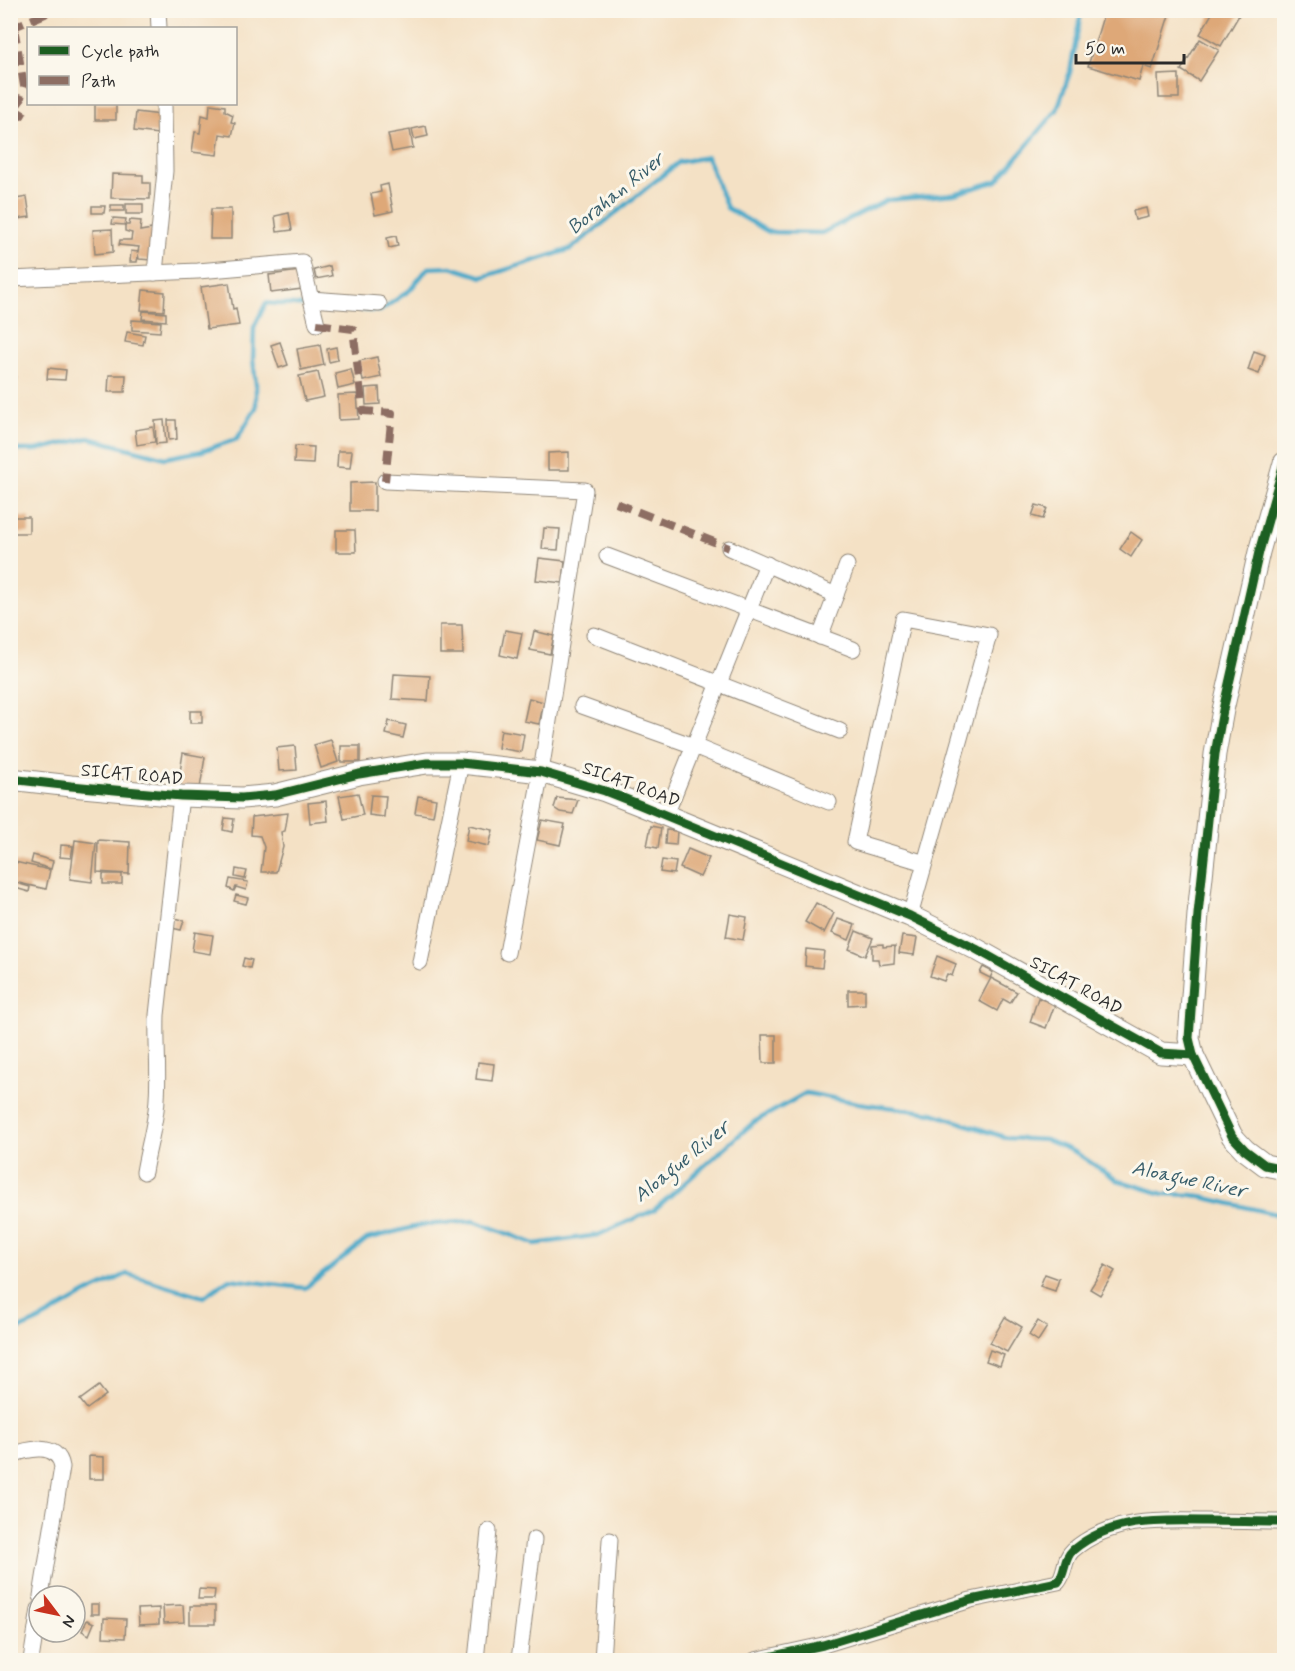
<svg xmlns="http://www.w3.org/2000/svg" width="1295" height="1671" viewBox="0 0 1295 1671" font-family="Mynerve,sans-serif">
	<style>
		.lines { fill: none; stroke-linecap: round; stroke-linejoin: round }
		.stream { stroke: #4aa9c9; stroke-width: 4.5 }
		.building { fill: #dea878 }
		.street-casing { stroke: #908678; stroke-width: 17 }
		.secondary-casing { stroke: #908678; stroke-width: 23 }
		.street { stroke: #fff; stroke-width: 15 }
		.secondary { stroke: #fff; stroke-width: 21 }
		.quiet { stroke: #8d6e63; stroke-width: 8; stroke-dasharray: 15 8; stroke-linecap: butt }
		.cycleway-casing { stroke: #fbf7ec; stroke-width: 13 }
		.cycleway { stroke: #1b5e20; stroke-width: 9 }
		.labels { text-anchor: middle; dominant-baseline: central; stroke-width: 6; stroke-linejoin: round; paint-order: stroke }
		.street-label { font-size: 18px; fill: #2b2b2b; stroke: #fbf7ec }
		.water-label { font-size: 20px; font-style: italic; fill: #375d6a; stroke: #fbf7ec }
	</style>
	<rect width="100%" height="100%" fill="#fbf7ec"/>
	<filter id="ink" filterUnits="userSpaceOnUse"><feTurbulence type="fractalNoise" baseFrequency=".0167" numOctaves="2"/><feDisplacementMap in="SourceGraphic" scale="12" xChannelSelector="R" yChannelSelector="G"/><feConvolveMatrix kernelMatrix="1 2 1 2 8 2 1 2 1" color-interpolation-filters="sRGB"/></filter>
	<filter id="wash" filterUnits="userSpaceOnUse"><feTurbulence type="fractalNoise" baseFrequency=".008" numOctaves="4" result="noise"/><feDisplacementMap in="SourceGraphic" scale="24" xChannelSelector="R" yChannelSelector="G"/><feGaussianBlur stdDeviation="1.35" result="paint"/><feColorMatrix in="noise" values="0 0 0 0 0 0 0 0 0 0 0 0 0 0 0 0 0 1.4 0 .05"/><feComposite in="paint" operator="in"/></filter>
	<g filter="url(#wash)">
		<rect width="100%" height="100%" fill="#f4e1c5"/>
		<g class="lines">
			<g class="stream">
				<polyline points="317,307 380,311 410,290 428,268 451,267 483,277 571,249 679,162 707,157 727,208 769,232 822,233 887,200 954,194 997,181 1057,110 1070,72 1080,18 1082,10"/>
				<polyline points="10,450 36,450 89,438 165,458 202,451 237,439 256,408 256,384 253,359 254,327 266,303 308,306"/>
				<polyline points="10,1333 38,1321 87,1293 127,1274 204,1297 229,1279 305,1288 367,1239 422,1225 474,1221 535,1244 598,1235 654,1210 754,1122 806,1093 858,1103 932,1113 1007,1138 1046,1140 1075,1152 1117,1180 1163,1194 1193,1195 1284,1216"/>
			</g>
		</g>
		<g id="blocks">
			<g class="building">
				<polygon points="1105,10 1163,10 1170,12 1152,69 1143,66 1139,81 1088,66"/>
				<polygon points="1214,10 1242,10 1221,46 1200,34"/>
				<polygon points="1200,39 1219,50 1199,81 1181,70"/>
				<polygon points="1179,74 1179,98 1159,98 1158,75"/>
				<rect x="95" y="104" width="21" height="16"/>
				<polygon points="210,104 225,106 225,111 233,115 231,122 235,123 232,136 220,134 217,155 192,152 195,132 200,133 202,115 209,117"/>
				<polygon points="136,112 161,115 158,134 134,131"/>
				<polygon points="426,126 428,136 414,139 412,129"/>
				<polygon points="410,130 413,148 392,152 388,134"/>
				<polygon points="112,174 143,175 143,183 150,183 150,199 111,198"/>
				<polygon points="388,184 393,211 375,215 371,194 381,192 380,186"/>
				<polygon points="27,197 30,217 10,220 10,200"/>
				<rect x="126" y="204" width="17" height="10"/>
				<rect x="111" y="205" width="13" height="6"/>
				<polygon points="92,206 105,206 104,213 92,213"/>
				<polygon points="1146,208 1148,217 1135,220 1133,211"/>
				<polygon points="211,209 231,209 231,239 210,239"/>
				<polygon points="289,213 292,230 277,232 275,216"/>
				<polygon points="113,218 126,219 125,225 112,224"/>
				<polygon points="130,220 141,221 140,231 158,228 152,260 139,259 138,254 137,262 130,262 131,251 138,252 139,247 119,245 120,240 131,240 132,233 125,231 125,225 129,225"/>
				<polygon points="112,229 113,252 95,254 93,230"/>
				<polygon points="396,236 398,246 389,248 387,238"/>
				<polygon points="330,266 332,276 316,279 314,270"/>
				<polygon points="300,271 302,289 271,293 269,275"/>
				<polygon points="229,283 233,309 236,308 239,325 207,329 201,287"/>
				<polygon points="143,290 165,292 164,311 141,310"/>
				<polygon points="143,311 166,313 166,321 142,319"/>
				<polygon points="132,320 161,322 160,332 132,330"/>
				<polygon points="127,332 145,335 143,345 125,342"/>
				<polygon points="280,342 288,365 279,368 271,345"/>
				<polygon points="320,345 324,365 301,370 297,349"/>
				<polygon points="336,347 338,360 329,362 327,349"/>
				<polygon points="1254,351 1265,355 1259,374 1248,370"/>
				<polygon points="377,357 381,377 363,381 359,361"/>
				<polygon points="10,368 16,368 15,384 10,384"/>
				<polygon points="48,368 66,370 65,380 47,379"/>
				<polygon points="351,369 355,385 338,389 335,373"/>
				<polygon points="318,372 324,397 305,401 299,376"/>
				<polygon points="109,375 126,375 125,392 108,392"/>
				<polygon points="379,387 380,404 366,405 365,388"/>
				<polygon points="357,394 359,419 339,420 338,395"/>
				<polygon points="164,420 166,443 156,444 155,421"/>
				<polygon points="168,420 176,420 177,439 169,440"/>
				<polygon points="153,427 155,442 137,445 135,430"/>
				<polygon points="295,446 314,447 313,464 294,463"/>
				<polygon points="338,451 352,451 350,468 337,467"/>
				<polygon points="569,452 569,470 548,470 548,453"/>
				<polygon points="375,482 375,511 350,511 350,483"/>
				<polygon points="1036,505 1047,508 1043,519 1032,516"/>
				<rect x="10" y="517" width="19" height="16"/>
				<polygon points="544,528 560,529 558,550 542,549"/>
				<polygon points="336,530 355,530 356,552 336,552"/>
				<polygon points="1131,532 1142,540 1131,557 1120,549"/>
				<polygon points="539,558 565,561 563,583 536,580"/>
				<polygon points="440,625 462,625 463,654 440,654"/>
				<polygon points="505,630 522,633 517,659 500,655"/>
				<polygon points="534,631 554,636 550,654 530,650"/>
				<polygon points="394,674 430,676 428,701 392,699"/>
				<polygon points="529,698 544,702 539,724 524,721"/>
				<rect x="190" y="711" width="12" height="12"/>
				<polygon points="389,721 406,725 403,738 386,734"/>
				<polygon points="501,730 524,734 521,752 498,748"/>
				<polygon points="331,740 338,762 321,768 314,745"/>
				<polygon points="295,746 297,770 279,771 277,748"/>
				<rect x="341" y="746" width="19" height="16"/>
				<polygon points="183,753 205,757 200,788 178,785"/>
				<polygon points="358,793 363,815 344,819 339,796"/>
				<polygon points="371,795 386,796 384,817 369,815"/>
				<polygon points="418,796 436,799 433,816 415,813"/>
				<polygon points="557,798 578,800 573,814 560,812 554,808"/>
				<polygon points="326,801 328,821 310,823 308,803"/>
				<polygon points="288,813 285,831 281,832 283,847 276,872 261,872 264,847 260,836 251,835 252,817"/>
				<polygon points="225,818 234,819 232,832 223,830"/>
				<polygon points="542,820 565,824 560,845 537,840"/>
				<polygon points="469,825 493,830 489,846 466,841"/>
				<polygon points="651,826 661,828 658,848 647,846"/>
				<polygon points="666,830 677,831 676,845 665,844"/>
				<polygon points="75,840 96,843 92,882 70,879"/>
				<polygon points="98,840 130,842 129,874 97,872"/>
				<polygon points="61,845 73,846 71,858 60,857"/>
				<polygon points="688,849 709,858 700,877 680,868"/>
				<polygon points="33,855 53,861 51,869 31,863"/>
				<polygon points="662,860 676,862 674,874 660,872"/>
				<polygon points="15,862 50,870 46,889 10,881"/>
				<polygon points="236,869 247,871 245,879 235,877"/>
				<rect x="103" y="874" width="19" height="10"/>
				<polygon points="230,879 248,882 246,890 236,887 234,891 228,888"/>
				<polygon points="13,882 30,887 29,892 12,887"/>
				<polygon points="236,895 248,898 246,904 234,901"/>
				<polygon points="816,903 834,913 824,933 805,922"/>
				<polygon points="730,914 747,917 743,940 726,937"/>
				<polygon points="174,918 184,920 181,930 172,928"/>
				<polygon points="838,919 855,925 849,940 832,933"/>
				<polygon points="856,931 873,938 865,956 849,949"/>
				<polygon points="195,932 213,935 210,954 192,951"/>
				<polygon points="902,936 917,938 914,955 899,953"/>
				<polygon points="883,944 883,947 895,946 894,963 879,965 878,959 872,959 872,945"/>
				<polygon points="806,949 824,951 822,968 805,966"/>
				<polygon points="937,956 956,964 952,976 947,974 944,981 930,976"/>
				<polygon points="244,958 252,960 250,968 242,966"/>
				<polygon points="983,967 993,972 990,978 980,973"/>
				<polygon points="991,978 1017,992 1010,1003 1003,999 997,1011 979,1001"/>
				<polygon points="848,990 865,990 865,1004 848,1005"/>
				<polygon points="1038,998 1055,1004 1046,1028 1030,1022"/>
				<polygon points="762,1035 776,1035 776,1063 763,1063"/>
				<polygon points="478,1062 494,1064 492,1081 476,1079"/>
				<polygon points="1105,1265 1115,1271 1100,1295 1090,1289"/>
				<polygon points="1045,1274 1059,1279 1055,1291 1040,1286"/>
				<polygon points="1005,1317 1022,1327 1007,1352 990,1343"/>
				<polygon points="1038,1321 1047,1327 1038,1341 1029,1335"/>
				<polygon points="990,1350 1004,1355 1000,1366 986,1361"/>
				<polygon points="99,1386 106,1395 87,1409 80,1400"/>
				<polygon points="89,1456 104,1457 104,1479 89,1479"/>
				<polygon points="199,1589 215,1590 214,1599 198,1599"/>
				<rect x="91" y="1604" width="8" height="10"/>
				<polygon points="183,1605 184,1622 164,1623 163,1606"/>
				<rect x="190" y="1606" width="25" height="18"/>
				<polygon points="159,1608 159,1624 139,1625 138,1609"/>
				<polygon points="104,1618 126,1619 125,1638 103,1637"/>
				<polygon points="87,1620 94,1623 89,1635 82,1631"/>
			</g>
		</g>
	</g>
	<g filter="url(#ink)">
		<use href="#blocks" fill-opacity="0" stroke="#908678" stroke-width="1.5"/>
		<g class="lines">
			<defs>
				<g id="street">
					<polyline points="158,10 159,28"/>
					<polyline points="155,273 165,171 164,104"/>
					<polyline points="10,279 198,271 302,262 317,324"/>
					<polyline points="311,299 379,304"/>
					<polyline points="385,481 585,490 541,772 507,953"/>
					<polyline points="729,548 836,595"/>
					<polyline points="607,556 853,649"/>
					<polyline points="594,635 840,731"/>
					<polyline points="820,637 847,565"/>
					<polyline points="582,706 694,746 829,802"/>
					<polyline points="666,815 767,564"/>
					<polyline points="910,916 989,635 903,619 855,842 925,863"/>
					<polyline points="420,962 461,763"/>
					<path d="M144,1172C148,1148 156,1123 157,1099C159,1071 156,1043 157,1015L181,796"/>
					<path d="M10,1456C27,1449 58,1441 62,1467L41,1596"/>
					<polyline points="31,1660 39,1609"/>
					<polyline points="476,1660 489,1531"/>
					<polyline points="519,1660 534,1539"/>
					<polyline points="602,1660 610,1540"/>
					<path d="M755,1660L823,1645L971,1600L1058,1582C1066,1573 1063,1559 1073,1550C1111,1518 1159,1520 1205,1521C1232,1521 1258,1522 1284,1522"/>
				</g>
				<g id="secondary">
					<polyline points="1284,463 1259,552 1223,710 1215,754 1198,914 1189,1038 1193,1055 1232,1136 1245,1150 1265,1165 1284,1169"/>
					<polyline points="10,779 71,786 181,796 242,798 275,795 359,774 427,763 461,763 541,772 605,791 638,804 910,916 976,949 1161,1053 1193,1055"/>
				</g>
			</defs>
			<use href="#street" class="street-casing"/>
			<use href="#secondary" class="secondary-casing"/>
			<use href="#street" class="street"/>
			<use href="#secondary" class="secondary"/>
			<g class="quiet">
				<polyline points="10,26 14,27 45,14 46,10"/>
				<polyline points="14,27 24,86 20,101"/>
				<polyline points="10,104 14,101 20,101 24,104 25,109 21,116 16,116 10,114"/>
				<polyline points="317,324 353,329 363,411 392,413 385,481"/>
				<polyline points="616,503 729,548"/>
			</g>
			<defs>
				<g id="cycleway">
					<polyline points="1284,463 1259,552 1223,710 1215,754 1198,914 1189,1038 1193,1055 1232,1136 1245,1150 1265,1165 1284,1169"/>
					<polyline points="10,779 71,786 181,796 242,798 275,795 359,774 427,763 461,763 541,772 605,791 638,804 910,916 976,949 1161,1053 1193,1055"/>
					<path d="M755,1660L823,1645L971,1600L1058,1582C1066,1573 1063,1559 1073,1550C1111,1518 1159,1520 1205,1521C1232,1521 1258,1522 1284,1522"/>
				</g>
			</defs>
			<use href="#cycleway" class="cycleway-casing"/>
			<use href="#cycleway" class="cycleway"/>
		</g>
	</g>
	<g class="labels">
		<g class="street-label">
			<text transform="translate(132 775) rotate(5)">SICAT ROAD</text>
			<text transform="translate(631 785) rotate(20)">SICAT ROAD</text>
			<text transform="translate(1076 986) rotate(29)">SICAT ROAD</text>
		</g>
		<g class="water-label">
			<text transform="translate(616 194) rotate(-39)">Borahan River</text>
			<text transform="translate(682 1162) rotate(-39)">Aloague River</text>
			<text transform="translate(1189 1180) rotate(12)">Aloague River</text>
		</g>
	</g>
	<rect width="1295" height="1671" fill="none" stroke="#fbf7ec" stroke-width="36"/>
	<rect x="27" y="27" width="210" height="78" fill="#fbf7ec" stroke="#a8a59f" stroke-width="1.5"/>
	<rect x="39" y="46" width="30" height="9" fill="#1b5e20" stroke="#a8a59f" stroke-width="1.5"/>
	<text x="81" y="57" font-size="18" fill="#2b2b2b">Cycle path</text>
	<rect x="39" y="76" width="30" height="9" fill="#8d6e63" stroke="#a8a59f" stroke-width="1.5"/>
	<text x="81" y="87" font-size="18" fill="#2b2b2b">Path</text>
	<g transform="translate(57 1614) rotate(122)"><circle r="28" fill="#fbf7ec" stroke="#a8a59f" stroke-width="1.5"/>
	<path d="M0-4.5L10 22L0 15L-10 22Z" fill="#c8321e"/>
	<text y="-9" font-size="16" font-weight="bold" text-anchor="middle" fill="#2b2b2b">N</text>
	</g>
	<path d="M1076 54v9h108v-9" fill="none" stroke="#2b2b2b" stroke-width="3"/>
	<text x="1085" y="54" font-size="18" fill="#2b2b2b" stroke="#fbf7ec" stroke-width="4.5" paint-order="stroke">50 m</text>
</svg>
